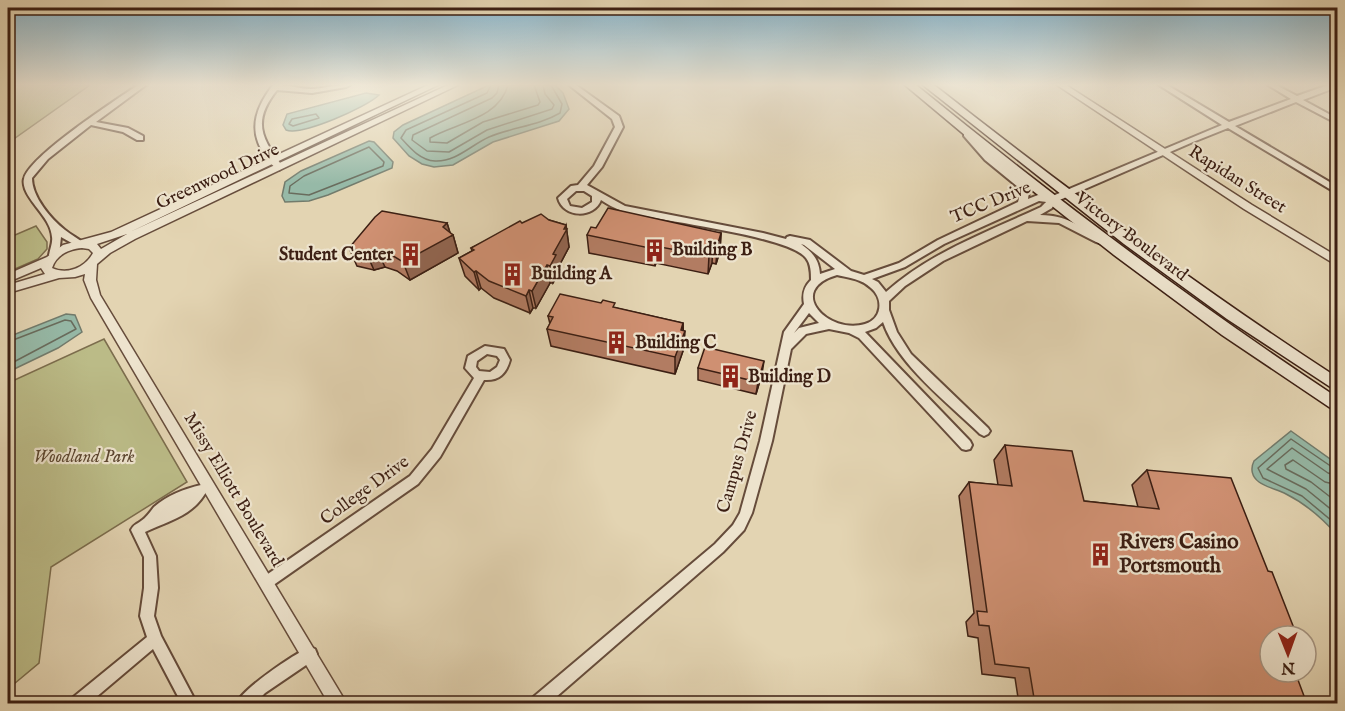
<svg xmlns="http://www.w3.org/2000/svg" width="1345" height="711" viewBox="0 0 1345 711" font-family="'IM FELL English',serif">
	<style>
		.green { fill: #bbbb87; stroke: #7c6d4d; stroke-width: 1.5 }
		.water { fill: #96b9a7; stroke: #727b6c; stroke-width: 1.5 }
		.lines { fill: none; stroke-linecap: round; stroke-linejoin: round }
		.shore { stroke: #696c5d; stroke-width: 1.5 }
		.minor-casing { stroke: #664c3b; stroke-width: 4 }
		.tertiary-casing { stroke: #664c3b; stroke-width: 3 }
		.secondary-casing { stroke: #3c1f13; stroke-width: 3 }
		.minor { fill: #ede3cd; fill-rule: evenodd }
		.tertiary { fill: #ede3cd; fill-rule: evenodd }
		.secondary { fill: #ede3cd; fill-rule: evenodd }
		.wall { fill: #b27c62; stroke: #3c1f13; stroke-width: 1.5 }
		.shaded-wall { fill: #916550; stroke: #3c1f13; stroke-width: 1.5 }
		.building { fill: #cf9072; stroke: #3c1f13; stroke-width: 1.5 }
		.labels { text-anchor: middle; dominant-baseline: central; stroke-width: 4.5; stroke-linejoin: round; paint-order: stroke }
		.street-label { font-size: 18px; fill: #3c1f13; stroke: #ede3cd }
		.poi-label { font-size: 18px; font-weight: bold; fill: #3c1f13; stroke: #ede3cd; text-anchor: start }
		.park-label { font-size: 18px; font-style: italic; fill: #5c4630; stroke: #ede3cd }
		.near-poi-label { font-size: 21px; font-weight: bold; fill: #3c1f13; stroke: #ede3cd; text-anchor: start }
	</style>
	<rect width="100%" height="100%" fill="#e3d4b2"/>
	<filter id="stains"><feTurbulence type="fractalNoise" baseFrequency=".00333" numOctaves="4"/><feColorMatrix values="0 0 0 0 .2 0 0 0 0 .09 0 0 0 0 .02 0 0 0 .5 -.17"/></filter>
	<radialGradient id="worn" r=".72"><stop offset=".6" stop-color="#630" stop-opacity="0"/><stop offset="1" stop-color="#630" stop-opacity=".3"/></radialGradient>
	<g class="green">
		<polygon points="8,85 90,85 8,143"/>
		<polygon points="36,226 47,242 47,249 38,259 8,272 8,238"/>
		<polygon points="104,339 187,482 51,567 39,663 8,689 8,383"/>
	</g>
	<g class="water">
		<polygon points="489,85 555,85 563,93 569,109 559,121 493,142 453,165 434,167 422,164 409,156 393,138 394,132 403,125"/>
		<path d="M366,93L379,95C367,107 302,136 286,130L283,125L287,114Z"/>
		<polygon points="369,141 374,142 393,162 392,168 328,195 309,201 285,202 282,196 285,182 301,171"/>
		<polygon points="66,314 75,315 82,332 58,348 8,372 8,337"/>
		<path d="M1291,431L1337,464V535C1323,519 1306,504 1286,494C1278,490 1266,487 1259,482C1252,477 1250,469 1254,461Z"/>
	</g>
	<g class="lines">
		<g class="shore">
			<path d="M491,85L487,93L406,130L401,138C410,148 420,160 435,161C456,162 471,145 489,137C513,127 538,126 560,113L562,104L551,85"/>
			<polyline points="499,85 497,93 492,98 413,135 412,140 427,151 449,152 487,130 552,109 554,105 545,94 543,85"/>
			<path d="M508,85C499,119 456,123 430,138V142L447,143L483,122L538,105L540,102L534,85"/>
			<polygon points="316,114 319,118 293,126 289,124 292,119"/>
			<polygon points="369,147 384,162 383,166 309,195 289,193 290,186 304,176"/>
			<polyline points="8,342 65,320 71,321 76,329 8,365"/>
			<polyline points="1338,468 1332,467 1291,439 1258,468 1263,478 1302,496 1338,526"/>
			<polyline points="1338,476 1328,473 1292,448 1267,469 1306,489 1338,515"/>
			<polyline points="1338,485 1325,482 1293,460 1285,465 1286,469 1311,482 1338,503"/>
		</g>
		<defs>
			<g id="minor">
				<path d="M138,85H146L96,122L128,128L143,136V140H137L123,132L91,125L48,159L32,178C32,197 51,219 65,230C71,235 79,239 85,244L83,246H77L61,237L59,255L54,258L51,257L49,255C50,249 53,242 52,237C51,219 31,205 25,189C24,186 23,182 24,179C28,157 116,100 138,85Z"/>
				<path d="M273,85C284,84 298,89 311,89C324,89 337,84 350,85L346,87L312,93L277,90C252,121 261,138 283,167L279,170C272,166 267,159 263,152C248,128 257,106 273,85Z"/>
				<path d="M569,85H576L619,116L623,127L602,167L587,185L625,206L763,233L786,239L787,237L790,236L810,240L851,271L864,275L899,263L938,240L1018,202L1021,191L1018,187L985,160L964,136V132H970L991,156L1024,183L1029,191L1028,199L1038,195L1050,197L1222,125L1159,85H1167L1229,122L1291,99L1268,85H1276L1297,96L1328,85H1337V87L1303,100L1338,119V124L1296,102L1235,126L1338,187V194L1228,128L1193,142L1055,202L1052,208L1040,215C1071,215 1081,230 1107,240L1109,242L1107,244L1104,245L1096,242L1059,223L1027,221L943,261L905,286L889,301V310L897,332L911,354L988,428L990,431L988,434L984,436L980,434C948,403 897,364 883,322L876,328L865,332L970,441L972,445L970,449L966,450L962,449L859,338L849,333L829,329L806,334L791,349L772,441L752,513L744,530L723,552L548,704H529L531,699L715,544L733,525L740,513L760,441L784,332L804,304C802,294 804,287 811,280C811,273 811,264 806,258C788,235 656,221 622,211C614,208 607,204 601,200C594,219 563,218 558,198L571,186L578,185L594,166L615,127L612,119ZM576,191H584L592,196V202L582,208L570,206L567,199ZM1039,201L1046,202L1041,207C987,232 931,252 886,292L878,282L872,279L905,267L944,244ZM801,244L804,245L835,269L820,274C819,259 812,252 801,244ZM837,275C849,278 862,279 871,288C884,299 882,319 865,324C828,335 785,290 837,275ZM809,313L819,323L799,328L794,333Z"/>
				<path d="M485,346L504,349L510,360C506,374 499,381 484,380L440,457L418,484L272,586L267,588L262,586L260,582L262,578L410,476L432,449L474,378L465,368L468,356ZM487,354L497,356L500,360L497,367L490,372L479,371L476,367L477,361Z"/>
				<path d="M201,485L205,486L207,490C194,516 168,521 145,532L156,556L158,588L154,616L161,636L197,704H182L153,649L88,704H69L71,699L147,637L140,616L144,588V557L131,530C134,524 136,525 141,521C146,518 150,512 154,507C168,495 184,489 201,485Z"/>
				<path d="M310,647L315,649L317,654L315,659L265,693L254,704H236C242,689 294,654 310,647Z"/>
			</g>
			<g id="tertiary">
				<path d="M428,85H438L130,232L448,85H458L135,239L110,253L97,264L96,280L100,295L347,704H329L91,298L84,280L85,274L75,277L59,278L8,293V285L45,274L41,268L8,282V274L47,257L63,245L111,232ZM127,234L101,249L97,244ZM82,248L89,249L93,253C85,268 67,275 52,268C56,255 69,249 82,248Z"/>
				<polygon points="1057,85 1066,85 1252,205 1338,257 1338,266 1244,209"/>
			</g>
			<g id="secondary">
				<path d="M905,85H916C1052,196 1191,301 1338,398V413L1222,335L1114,255L1009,172Z"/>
				<path d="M923,85H934C1065,188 1198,287 1338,378V392L1227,319L1124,244Z"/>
			</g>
		</defs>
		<use href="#minor" class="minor-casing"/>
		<use href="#tertiary" class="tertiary-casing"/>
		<use href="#secondary" class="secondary-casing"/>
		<use href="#minor" class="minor"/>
		<use href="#tertiary" class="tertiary"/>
		<use href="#secondary" class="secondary"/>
	</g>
	<g class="wall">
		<polygon points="549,220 566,225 569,247 558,268 559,272 553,283 550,283 536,308 533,308 530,313 494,298 481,288 479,290 465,276 459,258 472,251 471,248 522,223"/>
		<polygon points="447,223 450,233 453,235 458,253 410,280 397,271 385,267 374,270 357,266 349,248"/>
		<polygon points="596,228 721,233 720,251 716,264 712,263 708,274 656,263 655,266 589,253 587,235"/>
		<polygon points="616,308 683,323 684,348 675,374 551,346 547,329 550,324 548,316"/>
		<polygon points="698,368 762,374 756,394 698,380"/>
		<polygon points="1005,445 1084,501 1138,507 1132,485 1147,470 1270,636 1307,704 1019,704 1015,678 982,674 978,638 968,636 966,622 974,613 959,496 969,482 998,485 994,460"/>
	</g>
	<g class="shaded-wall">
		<polygon points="447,223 451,236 453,235 458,253 410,280 403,262"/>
		<polygon points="566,225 569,247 558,268 559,272 553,283 550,266 553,254"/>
		<polygon points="721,233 720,251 716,264 717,247"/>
		<polygon points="655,246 656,263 655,266 654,249"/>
		<polygon points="713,246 712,263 708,274 709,256"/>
		<polygon points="377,250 385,267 374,270 366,252"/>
		<polygon points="547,265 550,283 536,308 532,291"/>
		<polygon points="476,271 481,288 479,290 474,272"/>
		<polygon points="529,290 533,308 530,313 526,296"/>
		<polygon points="683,323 683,335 685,331 684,348 675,374 675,357 681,330"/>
		<polygon points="764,361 762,374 756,394 758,382"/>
	</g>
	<g class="building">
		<polygon points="608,208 721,233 717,247 713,246 709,256 655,246 654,249 587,235 591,227 596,228"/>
		<polygon points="382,211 447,223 443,227 453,235 403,262 390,254 377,250 366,252 349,248 375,217"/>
		<polygon points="541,214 549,220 566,225 564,229 567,229 553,254 556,255 550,266 547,265 532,291 529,290 526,296 489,281 476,271 474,272 459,258 474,250 471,248 520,221 522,223"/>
		<polygon points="560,294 601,303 603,300 615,303 613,307 683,323 681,330 685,331 675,357 547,329 553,317 548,316"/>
		<polygon points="705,347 764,361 758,382 698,368"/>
		<polygon points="1005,445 1072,451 1084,501 1159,509 1147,470 1231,478 1268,571 1272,572 1297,636 1270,636 1270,672 1295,672 1307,704 1035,704 1029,668 995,664 989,626 979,625 977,611 987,612 969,482 1012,486"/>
	</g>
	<linearGradient id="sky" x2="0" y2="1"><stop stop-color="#87b6ce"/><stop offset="0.46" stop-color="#f2ecdc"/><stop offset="1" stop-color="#f2ecdc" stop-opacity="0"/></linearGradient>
	<rect width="1345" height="184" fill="url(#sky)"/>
	<defs>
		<symbol id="building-bare" viewBox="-9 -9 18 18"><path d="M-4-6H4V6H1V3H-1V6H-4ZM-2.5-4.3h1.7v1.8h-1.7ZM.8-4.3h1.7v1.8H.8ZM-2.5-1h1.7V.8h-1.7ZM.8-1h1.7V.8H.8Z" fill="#8f2418" stroke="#ede3cd" stroke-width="2.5" paint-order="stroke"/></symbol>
	</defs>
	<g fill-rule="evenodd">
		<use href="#building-bare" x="638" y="234" width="33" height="33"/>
		<use href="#building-bare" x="394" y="238" width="33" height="33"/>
		<use href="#building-bare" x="496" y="258" width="33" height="33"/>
		<use href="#building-bare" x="600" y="326" width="33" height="33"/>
		<use href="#building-bare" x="714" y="360" width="33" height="33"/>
		<use href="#building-bare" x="1084" y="538" width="33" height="33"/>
	</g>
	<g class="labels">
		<g class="street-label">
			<text transform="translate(218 177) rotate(-25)">Greenwood Drive</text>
			<text transform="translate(1237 180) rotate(32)">Rapidan Street</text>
			<text transform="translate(991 203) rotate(-22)">TCC Drive</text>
			<text transform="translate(1131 237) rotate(37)">Victory Boulevard</text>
			<text transform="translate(738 462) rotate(-74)">Campus Drive</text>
			<text transform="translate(233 490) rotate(59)">Missy Elliott Boulevard</text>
			<text transform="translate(365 491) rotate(-36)">College Drive</text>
		</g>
		<g class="poi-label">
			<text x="672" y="250">Building B</text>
			<text x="393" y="255" text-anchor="end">Student Center</text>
			<text x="531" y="274">Building A</text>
			<text x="635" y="343">Building C</text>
			<text x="748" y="377">Building D</text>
		</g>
		<g class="park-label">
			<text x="84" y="457">Woodland Park</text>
		</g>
		<g class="near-poi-label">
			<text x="1119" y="542">Rivers Casino<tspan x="1119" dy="24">Portsmouth</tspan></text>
		</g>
	</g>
	<rect width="1345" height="711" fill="none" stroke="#e3d4b2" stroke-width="30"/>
	<rect x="9" y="9" width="1327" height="693" fill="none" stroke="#3c1f13" stroke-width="3"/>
	<rect x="15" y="15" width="1315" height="681" fill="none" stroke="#3c1f13" stroke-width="1.5"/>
	<g transform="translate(1288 654) rotate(179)"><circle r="28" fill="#ede3cd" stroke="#a69583" stroke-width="1.5"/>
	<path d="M0-4.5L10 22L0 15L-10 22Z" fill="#8f2418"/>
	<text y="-9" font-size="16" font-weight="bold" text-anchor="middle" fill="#3c1f13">N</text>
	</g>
	<rect width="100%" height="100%" filter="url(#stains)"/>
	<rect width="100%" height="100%" fill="url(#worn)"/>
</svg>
